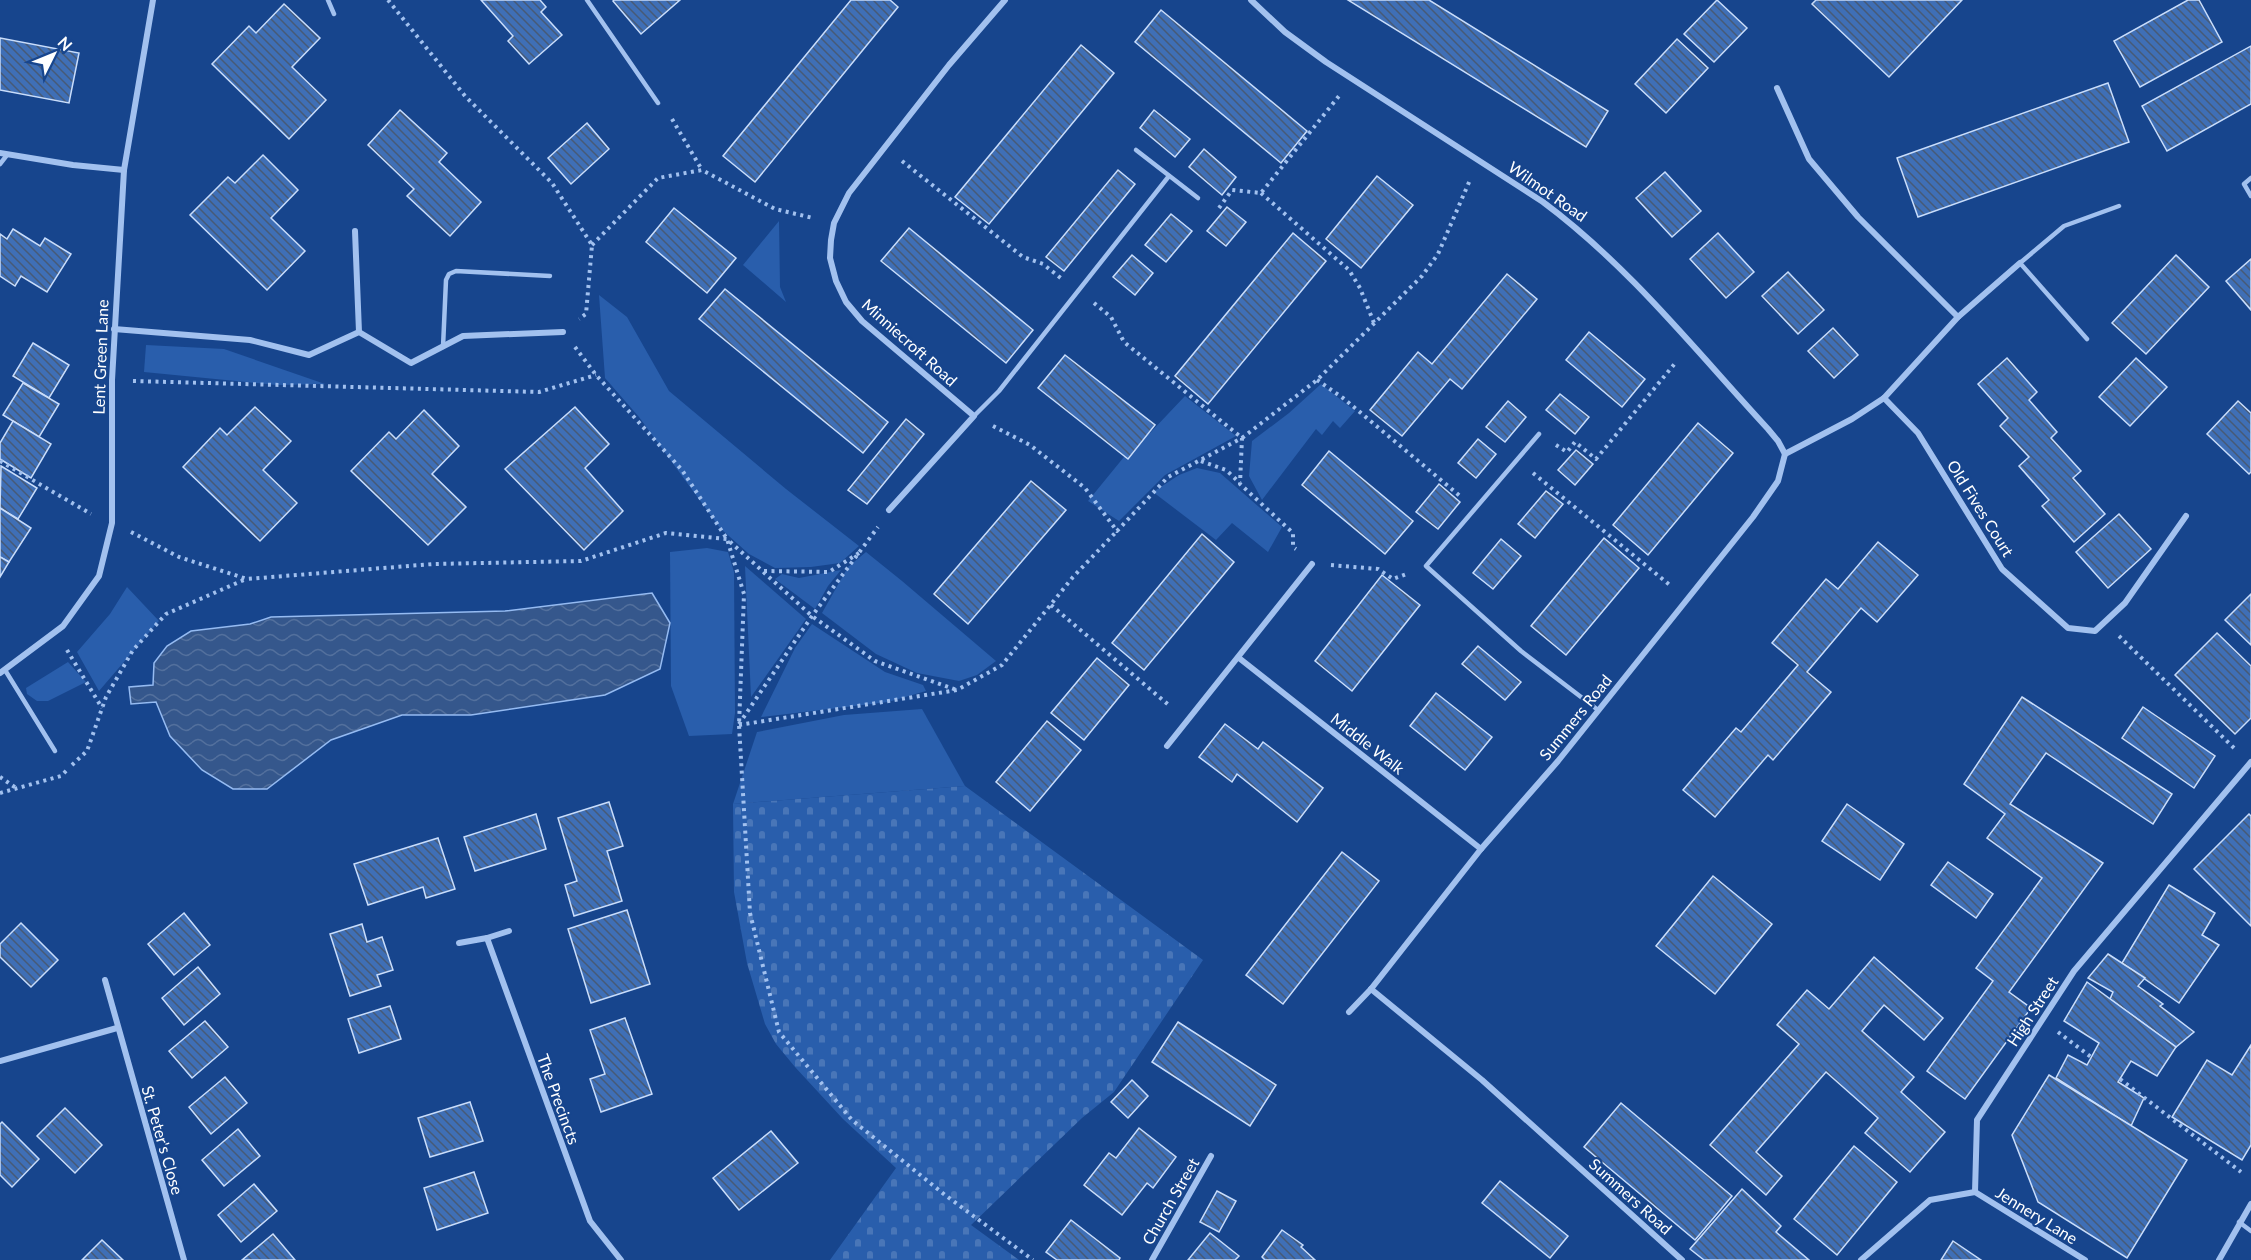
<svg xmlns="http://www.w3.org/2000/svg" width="2251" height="1260" viewBox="0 0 2251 1260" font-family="Lato,sans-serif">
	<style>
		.grass { fill: #295eac }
		.cemetery { fill: url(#cemetery-stones) }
		.water { fill: url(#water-waves); stroke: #95bbf2; stroke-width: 1.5 }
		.building { fill: url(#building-back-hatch); stroke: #c9ddfb; stroke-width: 1.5 }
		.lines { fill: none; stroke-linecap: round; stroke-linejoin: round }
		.path { stroke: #a2c1ef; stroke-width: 4; stroke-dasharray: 3 4.5; stroke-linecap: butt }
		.service { stroke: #a2c1ef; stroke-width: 4.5 }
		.minor { stroke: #a2c1ef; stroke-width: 6 }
		.labels { text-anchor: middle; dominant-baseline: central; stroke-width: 4.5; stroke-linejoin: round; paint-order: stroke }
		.street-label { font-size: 16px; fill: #fff; stroke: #17458d }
	</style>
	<defs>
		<pattern id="cemetery-stones" width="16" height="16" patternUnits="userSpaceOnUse" patternTransform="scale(1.5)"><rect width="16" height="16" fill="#295eac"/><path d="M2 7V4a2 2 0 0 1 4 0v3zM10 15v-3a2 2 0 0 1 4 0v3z" fill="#4976b8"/></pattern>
		<pattern id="water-waves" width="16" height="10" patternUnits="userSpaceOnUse" patternTransform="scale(1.5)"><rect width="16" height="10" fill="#35578c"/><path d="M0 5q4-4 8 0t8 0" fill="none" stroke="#53709d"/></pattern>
		<pattern id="building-back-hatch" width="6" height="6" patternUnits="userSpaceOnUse" patternTransform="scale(1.5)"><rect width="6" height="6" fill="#3f6fb6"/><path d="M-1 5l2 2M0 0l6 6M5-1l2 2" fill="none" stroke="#475a76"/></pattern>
	</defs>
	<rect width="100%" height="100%" fill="#17458d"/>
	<g class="grass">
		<polygon points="779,221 780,287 786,302 743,265"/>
		<polygon points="599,295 627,317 669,391 786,489 859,546 840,563 811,567 775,568 749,554 720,528 639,417 605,378"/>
		<polygon points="146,345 224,349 325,384 277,385 144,372"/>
		<polygon points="1321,384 1355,411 1340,428 1333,421 1322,435 1316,429 1262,500 1249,476 1252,441 1289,413"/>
		<polygon points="1185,396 1236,436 1165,475 1119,521 1088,501 1146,430 1150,433"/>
		<polygon points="1197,468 1220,473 1282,527 1268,552 1232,523 1216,540 1153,492 1179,475"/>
		<polygon points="707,548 728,552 734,572 735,713 732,734 689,736 671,686 670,552"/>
		<polygon points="866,552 902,581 996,661 977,675 959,681 917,673 876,654 822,613 848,567"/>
		<polygon points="745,566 806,619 751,697"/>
		<polygon points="841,570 828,586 815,609 775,579 782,574 799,578"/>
		<polygon points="127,587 159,621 99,691 77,652 110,614"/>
		<polygon points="812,624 885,672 923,685 926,691 888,702 761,717 795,648"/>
		<polygon points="68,662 86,682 48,701 37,701 27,694 26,688"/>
		<polygon points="922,709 965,786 733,804 757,732 844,715"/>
	</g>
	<polygon class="cemetery" points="965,786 1203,960 1114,1092 1082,1118 971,1225 1019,1260 830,1260 896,1168 843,1119 795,1067 776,1044 765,1024 747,963 734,892 733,804"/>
	<polygon class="water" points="652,593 670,623 660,669 605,695 471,715 402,715 331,740 267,789 233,789 202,770 170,736 156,702 131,704 129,687 153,685 154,663 167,646 191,631 250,624 271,617 505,611"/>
	<g class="building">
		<polygon points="481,0 540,0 546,7 541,12 562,35 529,64 508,41 513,36"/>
		<polygon points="614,0 680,0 641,34 613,1"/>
		<polygon points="851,0 890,0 898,7 755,182 723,156"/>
		<polygon points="1348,0 1429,0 1608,111 1586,147"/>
		<polygon points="1717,0 1747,28 1714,62 1684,34"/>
		<polygon points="1816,0 1962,0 1889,77 1812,4"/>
		<polygon points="2188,0 2199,0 2222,42 2140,87 2114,41"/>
		<polygon points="284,4 320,38 292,67 326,100 289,139 212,64 249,26 256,33"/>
		<polygon points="1161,10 1307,131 1281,163 1135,42"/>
		<polygon points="0,38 79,53 69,103 0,90"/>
		<polygon points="1677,39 1708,68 1666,113 1635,84"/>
		<polygon points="1081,45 1114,73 989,224 955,197"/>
		<polygon points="2251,46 2251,104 2167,151 2142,106"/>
		<polygon points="2108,83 2129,142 1918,217 1897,158"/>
		<polygon points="400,110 447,153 439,162 481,202 450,236 407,196 414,189 368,145"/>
		<polygon points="1154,110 1190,139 1175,157 1140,128"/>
		<polygon points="587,123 609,149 571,184 548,158"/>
		<polygon points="1204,149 1236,177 1222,195 1189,167"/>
		<polygon points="263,155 298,190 271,218 305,251 267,290 190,215 228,177 235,183"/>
		<polygon points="1118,170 1135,184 1064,271 1046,257"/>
		<polygon points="1665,172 1701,211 1672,237 1636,198"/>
		<polygon points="1377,176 1413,205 1361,268 1326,239"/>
		<polygon points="1227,207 1246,222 1226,246 1207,231"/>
		<polygon points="674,208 736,258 707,293 646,242"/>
		<polygon points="1171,214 1192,231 1166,262 1145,245"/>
		<polygon points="909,228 1033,330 1006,363 881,261"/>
		<polygon points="13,229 40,246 45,238 71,254 47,292 21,276 15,286 0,276 0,234 7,239"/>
		<polygon points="1293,233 1326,261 1208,404 1175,376"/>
		<polygon points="1718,233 1754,272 1726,298 1690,259"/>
		<polygon points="1132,255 1153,273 1135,295 1113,277"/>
		<polygon points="2176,255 2209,287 2146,354 2112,323"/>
		<polygon points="2251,259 2251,310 2226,281"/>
		<polygon points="1788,272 1824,310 1798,334 1762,296"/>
		<polygon points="1507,274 1537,299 1462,389 1450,379 1402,436 1370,410 1418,352 1432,364"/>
		<polygon points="725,289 888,422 863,453 699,319"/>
		<polygon points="1833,328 1858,355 1834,378 1808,351"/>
		<polygon points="1589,332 1645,379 1622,407 1566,360"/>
		<polygon points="33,343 69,365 49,398 13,376"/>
		<polygon points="1065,355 1155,425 1128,459 1038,388"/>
		<polygon points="2007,358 2037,392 2029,400 2057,432 2051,438 2081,471 2073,478 2105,514 2074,542 2042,506 2049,500 2019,466 2029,457 2000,426 2008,418 1978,384"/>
		<polygon points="2136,358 2167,387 2130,426 2099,397"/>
		<polygon points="23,383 59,404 39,437 3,415"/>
		<polygon points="1560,394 1589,417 1575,434 1546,410"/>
		<polygon points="1508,401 1526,417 1505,442 1486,427"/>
		<polygon points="2238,401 2251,413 2251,472 2249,474 2207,434"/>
		<polygon points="255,407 291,441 263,470 297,503 260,541 183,467 220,428 227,435"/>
		<polygon points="575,407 609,444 585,468 623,511 584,550 505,469"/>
		<polygon points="424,410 459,446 432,474 466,507 428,545 351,471 389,432 396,439"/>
		<polygon points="906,419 924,434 867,504 848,490"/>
		<polygon points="13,421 51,444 31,478 0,459 0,443"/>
		<polygon points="1698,423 1733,453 1648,555 1613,525"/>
		<polygon points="1478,439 1496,454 1476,478 1458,463"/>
		<polygon points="1576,450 1593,464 1575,485 1558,470"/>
		<polygon points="1329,451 1413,521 1385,554 1302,485"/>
		<polygon points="1,466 37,488 18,519 0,508"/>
		<polygon points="1031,481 1066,510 968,624 934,594"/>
		<polygon points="1439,484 1460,502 1438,529 1416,512"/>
		<polygon points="1546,491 1563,504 1535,538 1518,524"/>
		<polygon points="0,508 31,528 9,562 0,557"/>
		<polygon points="2119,514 2151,549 2108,588 2076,552"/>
		<polygon points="1202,534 1234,562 1144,670 1112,643"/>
		<polygon points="1604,538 1639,568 1566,655 1531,626"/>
		<polygon points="1501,539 1521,556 1493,589 1473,573"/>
		<polygon points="1878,542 1918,575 1877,622 1861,608 1807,672 1831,692 1773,760 1768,755 1715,817 1683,790 1736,728 1741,732 1798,665 1772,643 1826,579 1838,589"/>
		<polygon points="0,557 9,562 0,577"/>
		<polygon points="1382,575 1420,605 1352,691 1315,661"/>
		<polygon points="2251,594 2251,645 2225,620"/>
		<polygon points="2217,633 2251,666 2251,718 2235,734 2175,675"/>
		<polygon points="1478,646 1521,682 1505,700 1462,664"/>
		<polygon points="1097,658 1129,685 1084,740 1051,713"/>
		<polygon points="1436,693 1492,737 1465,770 1410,726"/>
		<polygon points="2022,697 2172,794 2153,824 2046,753 2010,804 2103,863 2009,992 2031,1008 1965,1099 1927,1071 1993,981 1976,968 2042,878 1987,838 2005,814 1964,784"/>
		<polygon points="2143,707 2215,756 2194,788 2122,738"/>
		<polygon points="1047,721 1081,750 1030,811 996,782"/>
		<polygon points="1225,724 1258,749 1263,742 1323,788 1297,822 1237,774 1232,782 1199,757"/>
		<polygon points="609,802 623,846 607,851 622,901 574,916 565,885 577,881 558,818"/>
		<polygon points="1847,804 1904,844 1880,880 1822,841"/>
		<polygon points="536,814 546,849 475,871 464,837"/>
		<polygon points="2249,814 2251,816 2251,926 2194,869"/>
		<polygon points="438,838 455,889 426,898 423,887 368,905 354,864"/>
		<polygon points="1342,852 1379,881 1283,1004 1246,975"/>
		<polygon points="1948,862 1993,894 1976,918 1931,885"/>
		<polygon points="1713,876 1772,924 1715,994 1656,946"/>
		<polygon points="2169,885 2215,913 2202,935 2219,945 2179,1003 2122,963"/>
		<polygon points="627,910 650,984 591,1003 568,929"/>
		<polygon points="184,913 210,945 174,975 148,944"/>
		<polygon points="21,923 58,960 31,987 0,957 0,944"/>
		<polygon points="362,924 367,942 382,937 393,970 377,975 381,986 350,996 330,934"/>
		<polygon points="2108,954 2145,978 2138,986 2163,1004 2160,1006 2194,1032 2176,1047 2110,999 2113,992 2088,978"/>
		<polygon points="1874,957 1943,1018 1924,1040 1884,1005 1862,1031 1914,1077 1901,1092 1945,1132 1910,1172 1865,1133 1878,1118 1826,1072 1756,1152 1782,1176 1766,1195 1710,1145 1799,1044 1777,1025 1807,990 1829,1009"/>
		<polygon points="198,967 220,994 184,1025 162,998"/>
		<polygon points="2087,982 2176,1047 2157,1076 2131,1061 2118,1082 2144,1098 2131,1126 2056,1078 2068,1055 2087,1065 2099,1043 2064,1021"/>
		<polygon points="390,1006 401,1039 359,1053 348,1019"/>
		<polygon points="625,1018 652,1094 601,1112 590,1079 605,1074 590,1030"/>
		<polygon points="205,1021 228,1047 192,1078 169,1051"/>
		<polygon points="1178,1022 1276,1085 1250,1126 1152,1062"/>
		<polygon points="2251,1045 2251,1145 2242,1160 2172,1117 2207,1060 2232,1075"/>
		<polygon points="2049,1075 2187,1160 2127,1258 2038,1202 2012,1135"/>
		<polygon points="225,1077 247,1103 211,1134 189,1107"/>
		<polygon points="1132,1080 1148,1096 1128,1118 1111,1102"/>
		<polygon points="470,1102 483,1141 430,1157 418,1118"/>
		<polygon points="1621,1103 1732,1196 1695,1240 1584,1147"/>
		<polygon points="65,1108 102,1145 75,1173 37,1136"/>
		<polygon points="2,1122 39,1159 12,1187 0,1175 0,1124"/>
		<polygon points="1139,1128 1176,1157 1153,1188 1147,1183 1122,1215 1084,1185 1109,1153 1116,1158"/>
		<polygon points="238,1129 260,1156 224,1186 202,1160"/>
		<polygon points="771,1131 798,1163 739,1210 713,1178"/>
		<polygon points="1854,1146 1897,1182 1837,1255 1794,1219"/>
		<polygon points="474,1172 488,1213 437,1230 424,1188"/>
		<polygon points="1500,1181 1568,1236 1550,1258 1482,1203"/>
		<polygon points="254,1184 277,1211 241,1242 218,1215"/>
		<polygon points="1742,1189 1781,1226 1776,1232 1809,1260 1704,1260 1690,1249"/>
		<polygon points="1217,1191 1236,1201 1219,1232 1200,1222"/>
		<polygon points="1071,1220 1120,1258 1119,1260 1057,1260 1046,1252"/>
		<polygon points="1282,1230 1303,1245 1301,1247 1315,1260 1265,1260 1262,1257"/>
		<polygon points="1210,1233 1239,1256 1235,1260 1188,1260"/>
		<polygon points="273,1234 295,1260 242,1260"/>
		<polygon points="102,1240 123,1260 82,1260"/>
		<polygon points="1953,1241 1981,1260 1941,1260"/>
	</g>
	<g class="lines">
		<g class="path">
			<polyline points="388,0 465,96 552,183 592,245 586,314 579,319"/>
			<polyline points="672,119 702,170"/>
			<polyline points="902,161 1023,257 1043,264 1062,279"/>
			<polyline points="1261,193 1349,270 1360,288 1374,323"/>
			<polyline points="1219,208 1232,190 1261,193 1339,96"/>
			<polyline points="592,245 658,178 702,170 775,209 813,218"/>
			<polyline points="1094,303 1111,317 1124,342 1242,438 1317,380 1422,276 1438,254 1470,180"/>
			<polyline points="575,347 596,375 682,470 727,539 744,594 739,725 750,913 779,1032 852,1120 945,1195 1033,1260"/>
			<polyline points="1317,380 1343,398 1460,496"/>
			<polyline points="133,381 539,392 596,375"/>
			<polyline points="993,426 1030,445 1085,488 1117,531 1168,477 1242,438 1240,484 1293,533 1293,547 1296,549"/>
			<polyline points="1556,445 1567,452 1575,442 1596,459 1677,361"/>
			<polyline points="0,461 91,514"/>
			<polyline points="1201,461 1226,470 1240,483"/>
			<polyline points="1533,473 1671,586"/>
			<polyline points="131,532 179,557 247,579 433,564 581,561 666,533 727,539 812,616 875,661 957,690"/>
			<polyline points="1331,565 1378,569 1393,579 1409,573"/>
			<polyline points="764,571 829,572 859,553"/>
			<polyline points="1051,605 1171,707"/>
			<polyline points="2119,636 2234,748"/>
			<polyline points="67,650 102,708"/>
			<polyline points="739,724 812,616 878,527"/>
			<polyline points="739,725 957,690 1002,665 1073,577 1117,531"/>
			<polyline points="72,765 87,751 106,697 133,650 166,614 246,579"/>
			<polyline points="0,777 16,788"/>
			<polyline points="0,793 61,776 67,770"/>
			<polyline points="2058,1032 2091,1057"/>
			<polyline points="2120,1079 2241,1172"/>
		</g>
		<g class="service">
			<polyline points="328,0 334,14"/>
			<polyline points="587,0 658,103"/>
			<polyline points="1136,150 1198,198"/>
			<polyline points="0,164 7,155"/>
			<polyline points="2251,178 2244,184 2251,196"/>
			<polyline points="2087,339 2020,263 2064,226 2119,206"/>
			<polyline points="443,347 446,280 449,274 456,271 550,276"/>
			<polyline points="974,416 999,391 1169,176"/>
			<polyline points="1539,434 1426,566 1521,651 1598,710"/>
			<polyline points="5,670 55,751"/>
			<polyline points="2239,1222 2251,1231"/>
		</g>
		<g class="minor">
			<path d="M1251,0L1285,32L1326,62L1543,202C1629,266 1696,351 1768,429L1778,441L1785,454"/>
			<polyline points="1777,88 1809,159 1858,217 1958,317"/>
			<polyline points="0,153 73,165 124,170"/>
			<polyline points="355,231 359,332"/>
			<polyline points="114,329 250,340 309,355 359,332 411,363 463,336 563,332"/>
			<polyline points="1884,398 1918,433 2002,569 2068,628 2095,631 2125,603 2186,516"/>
			<polyline points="1785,454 1852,419 1884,398 1958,317 2020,263"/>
			<polyline points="889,510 974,416 862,321 846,302 836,281 830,258 831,240 834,223 849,193 949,65 1005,0"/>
			<polyline points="1239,658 1481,849"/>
			<polyline points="0,673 63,626 99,576 112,523 112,380 124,170 153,0"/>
			<polyline points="1167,746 1312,564"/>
			<polyline points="487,938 590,1221 621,1260"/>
			<polyline points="459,943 487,938 509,931"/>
			<polyline points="105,980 184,1260"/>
			<polyline points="1371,989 1482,1080 1682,1260"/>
			<polyline points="1349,1012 1371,989 1481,849 1558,761 1753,517 1778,481 1785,454"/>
			<polyline points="0,1061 117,1028"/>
			<polyline points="1975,1192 2085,1260"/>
			<polyline points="1152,1260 1211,1156"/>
			<polyline points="1861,1260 1930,1200 1975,1192 1977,1120 2074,971 2251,762"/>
			<polyline points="2219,1260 2251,1204"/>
		</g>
	</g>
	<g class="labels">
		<g class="street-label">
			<text transform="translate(1548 191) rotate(35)">Wilmot Road</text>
			<text transform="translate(910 342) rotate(42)">Minniecroft Road</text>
			<text transform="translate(100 357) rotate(-88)">Lent Green Lane</text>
			<text transform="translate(1981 508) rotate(58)">Old Fives Court</text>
			<text transform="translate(1575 717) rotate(-51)">Summers Road</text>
			<text transform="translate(1368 743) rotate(38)">Middle Walk</text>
			<text transform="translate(2032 1011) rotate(-57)">High Street</text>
			<text transform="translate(559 1099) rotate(70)">The Precincts</text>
			<text transform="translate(163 1140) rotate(74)">St. Peter's Close</text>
			<text transform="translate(1631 1196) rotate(42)">Summers Road</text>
			<text transform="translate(1170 1201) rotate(-60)">Church Street</text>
			<text transform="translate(2037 1215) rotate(32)">Jennery Lane</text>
		</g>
	</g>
	<g transform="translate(54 54) rotate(47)" stroke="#17458d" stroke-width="4.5" paint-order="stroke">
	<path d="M0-4.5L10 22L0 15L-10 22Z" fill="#ffffff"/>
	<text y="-9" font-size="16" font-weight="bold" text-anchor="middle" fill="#ffffff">N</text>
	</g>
</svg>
